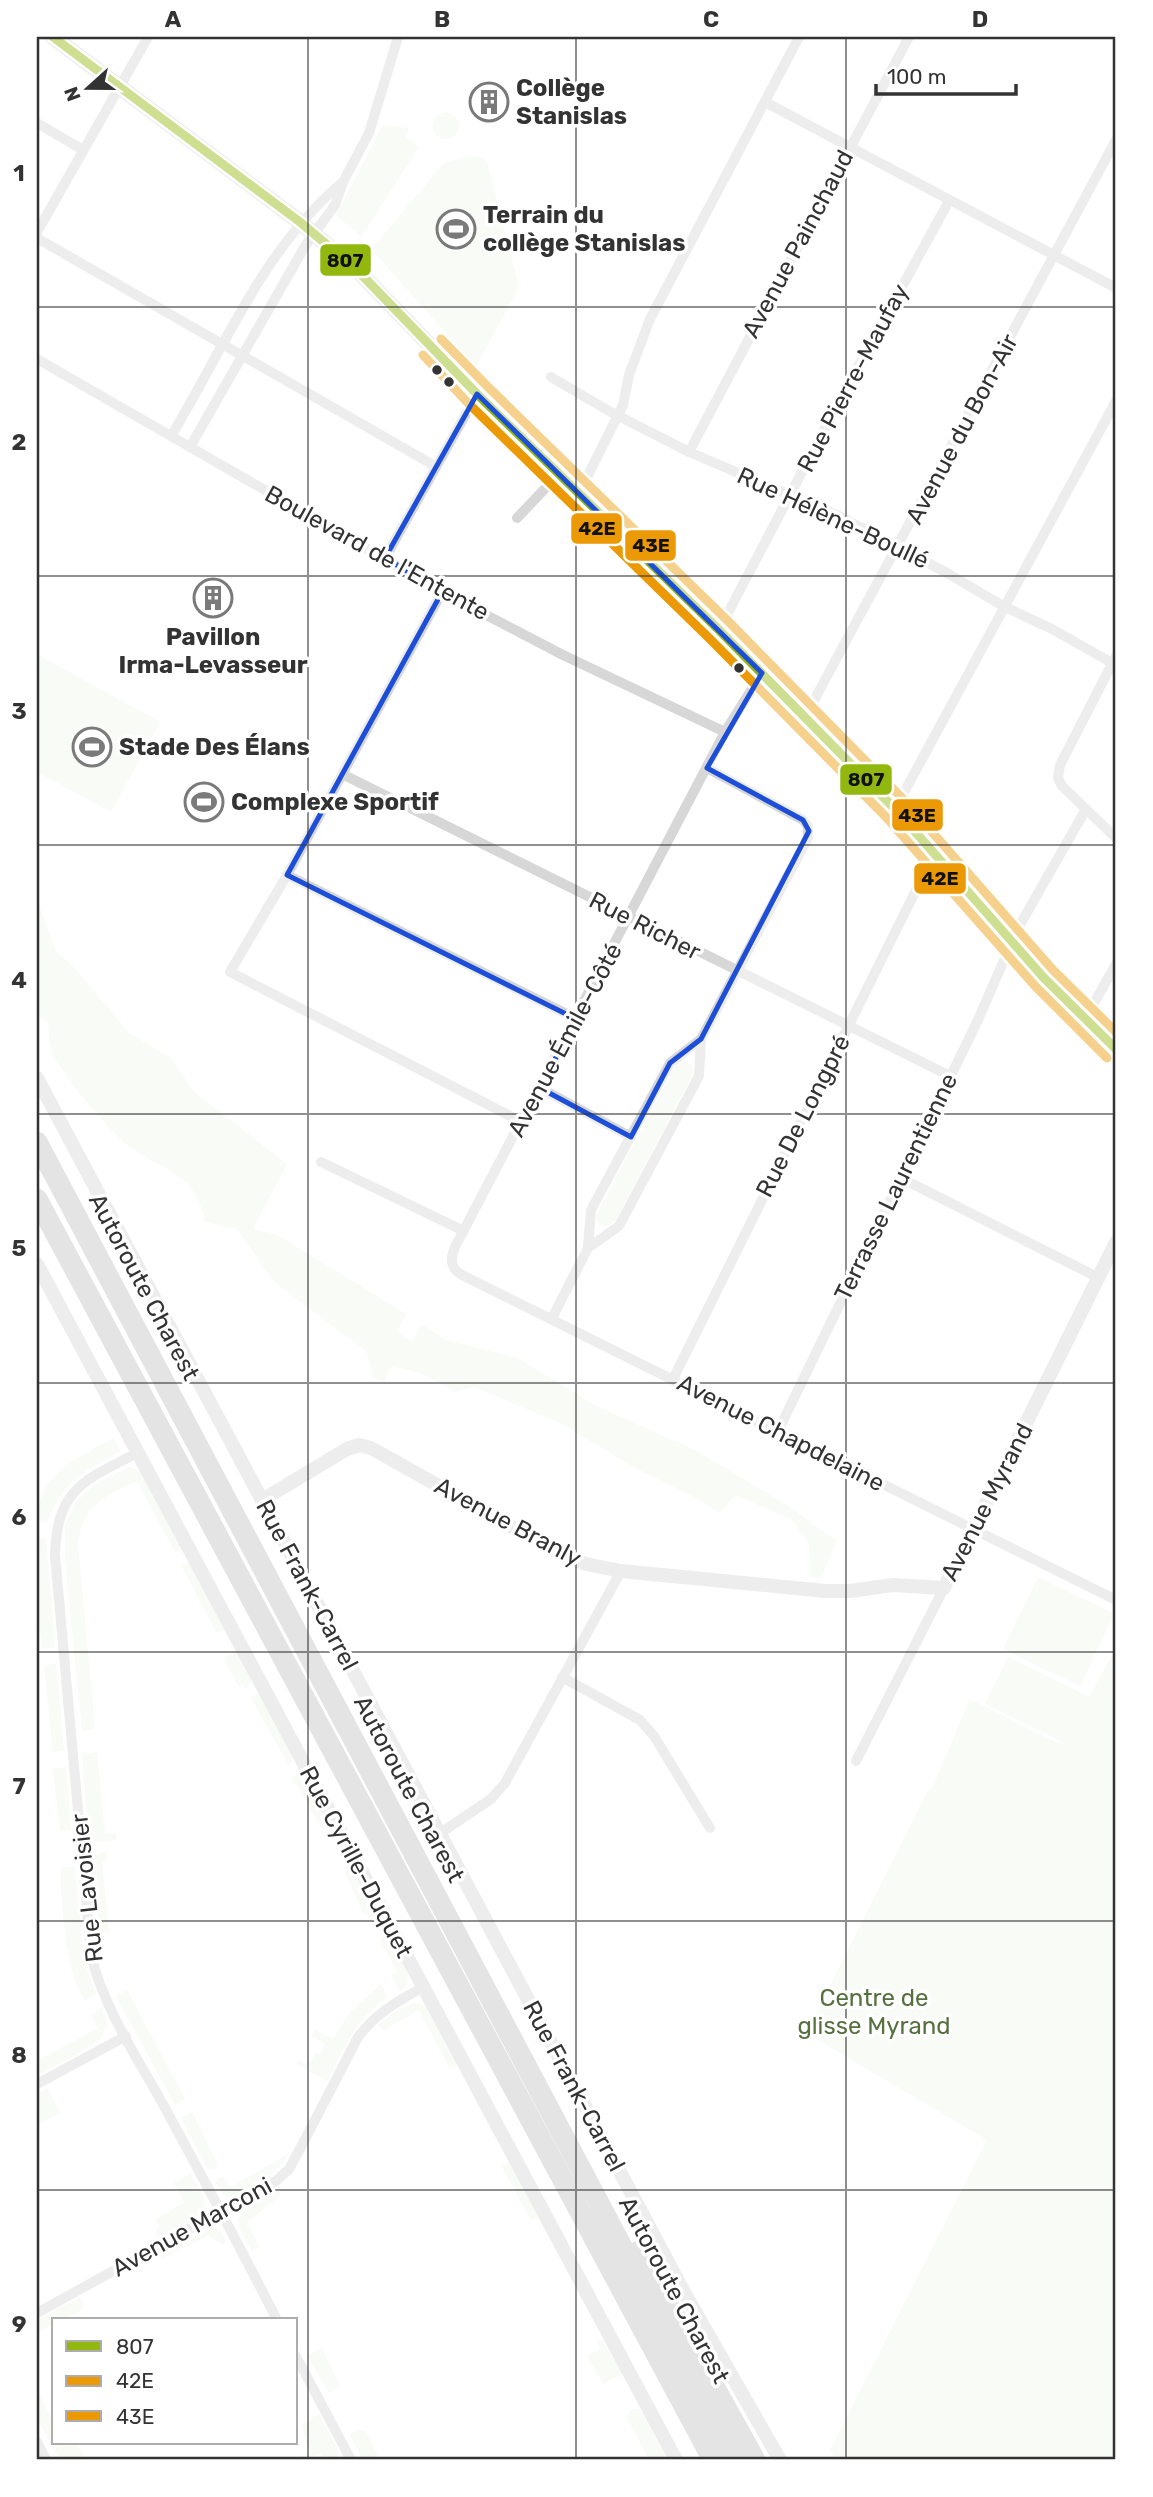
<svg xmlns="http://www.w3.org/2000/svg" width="1153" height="2497" viewBox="0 0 1153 2497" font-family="Rubik,sans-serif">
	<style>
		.green { fill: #f1f5ed }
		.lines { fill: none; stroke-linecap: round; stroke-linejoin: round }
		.minor { stroke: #d7d7d7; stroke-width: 10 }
		.tertiary { stroke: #d7d7d7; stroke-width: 14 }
		.secondary { stroke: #d0d0d0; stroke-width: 16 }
		.motorway { stroke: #c4c4c4; stroke-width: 21 }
		.bus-1-casing { stroke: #fff; stroke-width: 14 }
		.bus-2-casing { stroke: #fff; stroke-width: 14 }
		.bus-3-casing { stroke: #fff; stroke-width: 14 }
		.bus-1 { stroke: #92b80f; stroke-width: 9 }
		.bus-2 { stroke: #eb9905; stroke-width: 9 }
		.bus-3 { stroke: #eb9905; stroke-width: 9 }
		.marked { fill: none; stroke: #1d4ed8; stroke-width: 5; stroke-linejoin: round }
		.grid { fill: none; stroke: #333; stroke-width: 2; stroke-opacity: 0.55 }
		.bus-dot { fill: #333; stroke: #fff; stroke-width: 2.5 }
		.labels { text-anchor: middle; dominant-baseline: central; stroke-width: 7; stroke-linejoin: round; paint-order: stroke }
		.poi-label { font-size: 24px; font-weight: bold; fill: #333; stroke: #fff; text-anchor: start }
		.street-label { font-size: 24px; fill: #333; stroke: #fff }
		.park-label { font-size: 24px; fill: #56703f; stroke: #fff }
		.line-badge { stroke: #fff; stroke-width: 2.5 }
		.pale-badge-label { font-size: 19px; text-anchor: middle; font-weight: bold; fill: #111 }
		.neatline { fill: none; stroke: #333; stroke-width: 2.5 }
		.grid-label { font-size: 23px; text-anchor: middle; font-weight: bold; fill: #333 }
	</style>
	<rect width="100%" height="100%" fill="#fff"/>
	<g class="green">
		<circle cx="446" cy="126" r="13"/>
		<polygon points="383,125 409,128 406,137 419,147 361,237 336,215"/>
		<polygon points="470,156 482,157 487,161 519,287 476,367 371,249 444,163"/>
		<polygon points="37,654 160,722 111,812 37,772"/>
		<path d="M37,898L55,950L75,968L129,1033L171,1058L194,1092L287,1164L253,1229L279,1236L406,1314L397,1331L412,1341L422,1324L446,1340L518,1358L596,1406L695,1450L787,1505L837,1541L821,1578L810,1577L809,1543L792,1520L736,1495L719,1513L696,1498L635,1468L560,1423L474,1387L454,1392C434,1378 416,1369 391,1367L384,1382L374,1378L366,1351L274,1282L237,1229L205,1222C197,1172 163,1172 129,1146C109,1131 58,1071 51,1049C48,1041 49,1030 48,1022L37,1015Z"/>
		<path d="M681,1061L692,1065L693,1074L615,1221L606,1226C600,1225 595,1221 597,1214L675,1066Z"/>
		<path d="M114,1438L120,1451C84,1472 62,1481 47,1523L37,1521C37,1475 78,1457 114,1438Z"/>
		<path d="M129,1467L140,1471L181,1549L175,1552L137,1481C105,1496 82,1505 78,1544L95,1728L82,1731L65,1558V1526L76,1502L85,1493L96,1484Z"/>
		<polygon points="46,1538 55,1647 42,1649 37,1605 37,1539"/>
		<polygon points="189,1563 225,1631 216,1632 182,1567"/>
		<polygon points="1038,1577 1114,1614 1080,1686 1003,1649"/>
		<polygon points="1116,1648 1116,2460 836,2460 830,2450 987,2140 806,2033 927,1792 934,1784 970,1699 1062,1745 1063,1742 985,1704 1008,1657 1088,1696 1086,1702"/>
		<polygon points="237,1652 252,1680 245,1689 244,1685 239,1687 224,1660 225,1657"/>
		<polygon points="56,1663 64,1751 53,1752 44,1666"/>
		<polygon points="258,1692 293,1758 289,1766 251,1698"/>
		<polygon points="97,1752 105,1834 116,1833 117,1840 98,1842 89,1839 82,1754"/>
		<polygon points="66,1767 71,1830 60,1831 53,1769"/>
		<polygon points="302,1775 329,1825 328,1829 321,1828 299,1787 290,1779 294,1776"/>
		<polygon points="106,1852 107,1859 102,1862 109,1931 99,1933 92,1856"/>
		<polygon points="350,1865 379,1919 372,1923 366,1912 363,1913 345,1872"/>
		<path d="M61,1867H75L84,1964L96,1994L85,2000C68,1982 59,1893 61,1867Z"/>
		<polygon points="387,1934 408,1973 407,1985 400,1992 391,1975 397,1971 379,1938"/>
		<path d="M381,1984L388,1997C354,2020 345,2046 327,2081L296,2064L298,2060L309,2065L316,2052L320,2054L325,2043L312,2036L315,2030L333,2039L351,2011Z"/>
		<polygon points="127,1990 185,2099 175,2105 116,1996"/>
		<path d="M418,2003L426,2008L457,2066L450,2069L419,2010L384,2030L378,2025C389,2015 403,2005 418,2003Z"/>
		<polygon points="102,2007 107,2025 101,2038 86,2049 37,2076 37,2061 98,2028 91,2015"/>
		<polygon points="47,2088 60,2113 37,2125 37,2094"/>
		<polygon points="192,2112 217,2163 215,2169 208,2169 181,2118"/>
		<path d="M290,2153C275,2175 256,2187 232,2197L223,2195L216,2183L218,2178L223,2177L230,2187Z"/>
		<polygon points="509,2163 538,2217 531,2221 502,2167"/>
		<path d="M190,2174C197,2186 210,2201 202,2214L158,2238L155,2232L159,2227L155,2219L184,2203L174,2183Z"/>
		<path d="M277,2191L281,2195L247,2222L260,2247L252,2252C246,2239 233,2225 241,2212Z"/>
		<polygon points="213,2228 220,2231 226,2240 224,2245 208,2236 161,2259 162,2254"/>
		<polygon points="80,2297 84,2309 62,2320 54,2320 54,2324 37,2333 37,2320"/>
		<polygon points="602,2339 622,2374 603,2384 587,2355 600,2349 597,2342"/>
		<polygon points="322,2348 340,2387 329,2393 308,2357 308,2355"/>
		<polygon points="37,2391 54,2424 54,2443 77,2443 85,2458 60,2460 37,2418"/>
		<polygon points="633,2409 638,2409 642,2413 667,2460 649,2460 627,2418 629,2412"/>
		<polygon points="319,2414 338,2450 338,2460 321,2460 322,2454 297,2460 286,2460 309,2454 302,2424 311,2421 311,2418"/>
		<polygon points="358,2429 365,2431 380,2460 363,2460 350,2435"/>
	</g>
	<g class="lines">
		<g class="minor">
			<polyline points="765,102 1116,288"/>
			<polyline points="37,123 83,150"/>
			<polyline points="37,232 148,37"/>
			<polyline points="37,238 435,466"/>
			<polyline points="37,359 442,592 563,655 725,732"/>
			<polyline points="551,377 609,411 689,452 837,515 947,573 1003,606 1052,629 1112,663"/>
			<path d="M171,436C224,349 263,248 343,182"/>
			<polyline points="190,447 305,246 335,205 343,182 369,133 398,37"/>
			<polyline points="689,452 909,37"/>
			<polyline points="579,493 623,405 629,375 650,319 799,37"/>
			<polyline points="517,518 559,474"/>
			<polyline points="385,558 477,394"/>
			<polyline points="442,592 287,875 230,972 522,1122"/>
			<polyline points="719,630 836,407 949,201"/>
			<polyline points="1116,656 1060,765 1058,778 1062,786 1116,838"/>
			<path d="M762,673L725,732L455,1247C450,1259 450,1268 462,1275L1116,1600"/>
			<polyline points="805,717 1116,140"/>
			<polyline points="342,774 950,1076"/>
			<polyline points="895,809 1116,401"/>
			<polyline points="287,875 577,1019"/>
			<polyline points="1085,1019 1116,964"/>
			<polyline points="540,1088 631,1137"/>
			<polyline points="321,1162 464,1231"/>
			<polyline points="901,1178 1099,1278"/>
			<polyline points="588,1248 591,1210 670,1063 701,1039 808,838 808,826 803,820 707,768"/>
			<polyline points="552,1318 588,1248 619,1226 699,1076 701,1039"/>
			<polyline points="673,1379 934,854"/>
			<polyline points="778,1431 978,1020 1017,930 1086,809"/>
			<path d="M137,1453C83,1481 57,1489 55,1555L91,1955C104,2009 138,2059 165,2108C203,2178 241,2249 277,2320"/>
			<polyline points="562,1677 640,1720 654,1736 710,1828"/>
			<polyline points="856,1761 944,1588"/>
			<polyline points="439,1834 491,1799 505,1783 621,1571"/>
			<polyline points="37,2084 126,2036"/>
			<path d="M37,2313L276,2181L289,2169L301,2147L357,2039C374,2014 397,2002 423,1987"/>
			<polyline points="296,2356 351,2460"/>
			<polyline points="37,2442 46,2460"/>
		</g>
		<g class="tertiary">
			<polyline points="37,1078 684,2292 780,2460"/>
			<polyline points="37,1264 676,2460"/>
			<polyline points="262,1500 347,1449 359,1445 371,1448 562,1555 586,1564 621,1571 826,1591 850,1591 893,1585 944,1588 1116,1242"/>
		</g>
		<polyline class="secondary" points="53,37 300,222 358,271 477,394 719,630 895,809 1044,978 1116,1049"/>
		<g class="motorway">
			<polyline points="37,1142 735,2460"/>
			<polyline points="37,1199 713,2460"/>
			<polyline points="639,2251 755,2460"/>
		</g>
		<defs>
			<polyline id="bus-1" points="53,37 300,222 358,271 477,394 719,630 895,809 1044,978 1116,1049"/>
			<polyline id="bus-2" points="423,355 468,403 710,639 886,817 1035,986 1107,1058"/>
			<polyline id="bus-3" points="441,339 486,385 728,621 904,800 1053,970 1116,1032"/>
		</defs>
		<use href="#bus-1" class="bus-1-casing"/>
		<use href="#bus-2" class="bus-2-casing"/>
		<use href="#bus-3" class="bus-3-casing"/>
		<use href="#bus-1" class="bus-1"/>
		<use href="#bus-2" class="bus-2"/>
		<use href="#bus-3" class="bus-3"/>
	</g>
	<path d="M0 0H1153V2497H0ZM477,394L762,673L707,768L803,820L809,831L701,1039L670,1063L631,1137L540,1088L576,1019L287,875L442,592L385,558Z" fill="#fff" fill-opacity=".55" fill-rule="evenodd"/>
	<path class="marked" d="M477,394L762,673L707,768L803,820L809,831L701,1039L670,1063L631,1137L540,1088L576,1019L287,875L442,592L385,558Z"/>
	<path class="grid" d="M308,37V2460M576,37V2460M846,37V2460M37,307H1116M37,576H1116M37,845H1116M37,1114H1116M37,1383H1116M37,1652H1116M37,1921H1116M37,2190H1116"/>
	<defs>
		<symbol id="building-ring" viewBox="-11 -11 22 22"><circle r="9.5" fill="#fff" stroke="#7a7a7a" stroke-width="1.5"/><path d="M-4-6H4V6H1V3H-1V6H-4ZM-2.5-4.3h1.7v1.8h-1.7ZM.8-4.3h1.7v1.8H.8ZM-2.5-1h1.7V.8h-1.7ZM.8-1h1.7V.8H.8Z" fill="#7a7a7a"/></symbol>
		<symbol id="stadium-ring" viewBox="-11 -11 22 22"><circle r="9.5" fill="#fff" stroke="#7a7a7a" stroke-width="1.5"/><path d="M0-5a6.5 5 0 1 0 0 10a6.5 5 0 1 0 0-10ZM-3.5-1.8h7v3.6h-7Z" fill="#7a7a7a"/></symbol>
	</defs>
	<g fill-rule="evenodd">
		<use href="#building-ring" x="467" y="80" width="44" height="44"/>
		<use href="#stadium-ring" x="434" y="207" width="44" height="44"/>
		<use href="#building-ring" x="191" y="576" width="44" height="44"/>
		<use href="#stadium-ring" x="70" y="725" width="44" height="44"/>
		<use href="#stadium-ring" x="182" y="780" width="44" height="44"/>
	</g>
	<g class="bus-dot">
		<circle cx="437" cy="370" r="6"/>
		<circle cx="449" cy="382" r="6"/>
		<circle cx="739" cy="668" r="6"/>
	</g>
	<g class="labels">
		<g class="poi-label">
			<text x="516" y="88">Collège<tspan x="516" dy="28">Stanislas</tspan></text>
			<text x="483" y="215">Terrain du<tspan x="483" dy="28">collège Stanislas</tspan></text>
			<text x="213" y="637" text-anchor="middle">Pavillon<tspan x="213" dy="28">Irma-Levasseur</tspan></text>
			<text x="119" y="747">Stade Des Élans</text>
			<text x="231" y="802">Complexe Sportif</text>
		</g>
		<g class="street-label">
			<text transform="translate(798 244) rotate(-62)">Avenue Painchaud</text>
			<text transform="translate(853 378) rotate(-62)">Rue Pierre-Maufay</text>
			<text transform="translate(962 429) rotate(-62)">Avenue du Bon-Air</text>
			<text transform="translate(833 518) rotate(25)">Rue Hélène-Boullé</text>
			<text transform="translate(377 553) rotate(29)">Boulevard de l'Entente</text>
			<text transform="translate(645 926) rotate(27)">Rue Richer</text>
			<text transform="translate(565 1040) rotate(-62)">Avenue Émile-Côté</text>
			<text transform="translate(803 1116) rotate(-63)">Rue De Longpré</text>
			<text transform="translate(896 1187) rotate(-64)">Terrasse Laurentienne</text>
			<text transform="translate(144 1287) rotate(62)">Autoroute Charest</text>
			<text transform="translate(781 1433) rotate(27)">Avenue Chapdelaine</text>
			<text transform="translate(987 1502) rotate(-63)">Avenue Myrand</text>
			<text transform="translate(508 1522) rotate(28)">Avenue Branly</text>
			<text transform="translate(307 1585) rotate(62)">Rue Frank-Carrel</text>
			<text transform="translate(409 1789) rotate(62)">Autoroute Charest</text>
			<text transform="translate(356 1862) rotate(62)">Rue Cyrille-Duquet</text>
			<text transform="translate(87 1888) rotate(-96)">Rue Lavoisier</text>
			<text transform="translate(574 2086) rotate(62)">Rue Frank-Carrel</text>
			<text transform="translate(192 2227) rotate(-29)">Avenue Marconi</text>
			<text transform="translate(674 2290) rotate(62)">Autoroute Charest</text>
		</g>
		<g class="park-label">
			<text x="874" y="1998">Centre de<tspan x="874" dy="28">glisse Myrand</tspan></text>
		</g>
	</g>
	<g class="line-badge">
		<rect x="319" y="243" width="53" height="34" rx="7" fill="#92b80f"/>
		<rect x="570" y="512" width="53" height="33" rx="7" fill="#eb9905"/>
		<rect x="624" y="529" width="53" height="33" rx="7" fill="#eb9905"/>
		<rect x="839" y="763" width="54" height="33" rx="7" fill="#92b80f"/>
		<rect x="891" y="798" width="53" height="34" rx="7" fill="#eb9905"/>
		<rect x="913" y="862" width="54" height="33" rx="7" fill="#eb9905"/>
	</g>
	<g class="pale-badge-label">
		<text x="345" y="267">807</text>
		<text x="597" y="535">42E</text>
		<text x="651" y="552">43E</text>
		<text x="866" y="786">807</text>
		<text x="917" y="822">43E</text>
		<text x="940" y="885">42E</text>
	</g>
	<rect width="1153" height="2497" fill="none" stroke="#ffffff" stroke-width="77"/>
	<rect x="52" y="2318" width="245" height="126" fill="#ffffff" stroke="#adadad" stroke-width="2"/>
	<rect x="66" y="2341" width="35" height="10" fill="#92b80f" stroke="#adadad" stroke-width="2"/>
	<text x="116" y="2354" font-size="21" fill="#333333">807</text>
	<rect x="66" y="2376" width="35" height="10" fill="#eb9905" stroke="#adadad" stroke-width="2"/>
	<text x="116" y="2388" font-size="21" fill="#333333">42E</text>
	<rect x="66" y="2411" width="35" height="10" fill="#eb9905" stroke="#adadad" stroke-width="2"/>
	<text x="116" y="2424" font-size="21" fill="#333333">43E</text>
	<g transform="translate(88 88) rotate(249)" stroke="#ffffff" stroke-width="5" paint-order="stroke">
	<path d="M0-5L12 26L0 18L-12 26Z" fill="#333333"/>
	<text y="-10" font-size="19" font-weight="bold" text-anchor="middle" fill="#333333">N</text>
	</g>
	<path d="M876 84v10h140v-10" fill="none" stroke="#333333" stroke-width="3.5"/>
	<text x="887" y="84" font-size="21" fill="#333333" stroke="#ffffff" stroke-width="5" paint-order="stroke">100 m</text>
	<rect x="38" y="38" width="1076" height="2420" class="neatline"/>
	<g class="grid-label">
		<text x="173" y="27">A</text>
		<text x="442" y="27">B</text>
		<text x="711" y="27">C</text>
		<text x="980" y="27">D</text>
		<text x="19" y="181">1</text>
		<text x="19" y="450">2</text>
		<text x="19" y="719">3</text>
		<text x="19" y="988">4</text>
		<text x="19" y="1256">5</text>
		<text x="19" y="1525">6</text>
		<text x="19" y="1794">7</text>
		<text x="19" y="2063">8</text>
		<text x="19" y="2332">9</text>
	</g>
</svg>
